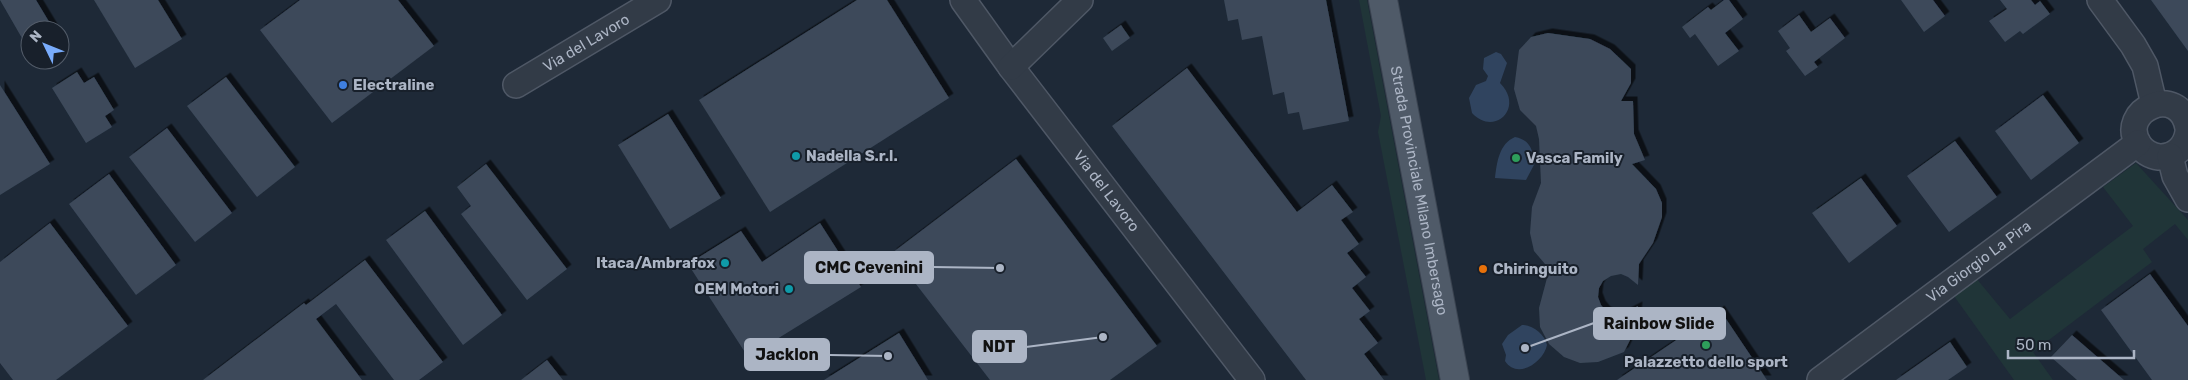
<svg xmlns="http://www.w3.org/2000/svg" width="2188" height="380" viewBox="0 0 2188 380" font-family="Rubik,sans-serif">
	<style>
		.green { fill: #203538 }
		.water { fill: #30445f }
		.building { fill: #3c495a; filter: url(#shadow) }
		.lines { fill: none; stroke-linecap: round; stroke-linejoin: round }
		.minor-casing { stroke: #4f5866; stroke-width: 28 }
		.major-casing { stroke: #3b4451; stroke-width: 30 }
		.minor { stroke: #323b47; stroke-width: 25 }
		.major { stroke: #4f5a68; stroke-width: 28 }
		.shop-dot { fill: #3f7fe0; stroke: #18202b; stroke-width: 2 }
		.culture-dot { fill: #0f9aa8; stroke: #18202b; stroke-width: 2 }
		.leisure-dot { fill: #2e9e5b; stroke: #18202b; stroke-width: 2 }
		.food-dot { fill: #e8710a; stroke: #18202b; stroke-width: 2 }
		.labels { text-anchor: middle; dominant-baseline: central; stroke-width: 4; stroke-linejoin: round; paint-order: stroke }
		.street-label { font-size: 15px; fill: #acb5c5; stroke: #18202b }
		.poi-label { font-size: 15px; font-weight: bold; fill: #acb5c5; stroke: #18202b; text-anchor: start }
		.leader { fill: none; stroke: #acb5c5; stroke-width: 2 }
		.callout-dot { fill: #acb5c5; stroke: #18202b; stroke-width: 2 }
		.callout { fill: #acb5c5; stroke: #acb5c5; stroke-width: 2 }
		.callout-label { font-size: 16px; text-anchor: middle; font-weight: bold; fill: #111 }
	</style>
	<defs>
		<filter id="shadow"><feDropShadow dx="4.5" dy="-4.5" stdDeviation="0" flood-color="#0009"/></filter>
	</defs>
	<rect width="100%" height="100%" fill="#1e2937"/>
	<g class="green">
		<polygon points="1359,0 1367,0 1439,380 1426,380 1378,132 1381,116"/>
		<polygon points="2136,163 2188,220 2188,240 2175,224 2143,249 2152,262 2033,352 2053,380 2014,380 1954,296 1976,278 2010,319 2133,226 2103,187"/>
	</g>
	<g class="water">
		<path d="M1496,52L1501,54L1507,63L1500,83C1525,108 1494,137 1472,113L1469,98L1476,85L1486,81L1488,76L1483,69L1484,58Z"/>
		<path d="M1515,137C1530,140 1532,149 1535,163L1526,180L1495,178C1497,162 1499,144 1515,137Z"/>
		<path d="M1522,325C1533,325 1545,335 1547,345C1544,362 1517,380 1505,361L1506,355L1502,344L1508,335Z"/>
	</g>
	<g class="building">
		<polygon points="0,0 36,0 54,30 30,30 30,52"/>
		<polygon points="94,0 158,0 182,39 135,68"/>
		<polygon points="300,0 398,0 434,46 332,123 260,30"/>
		<polygon points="857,0 887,0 949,98 770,212 699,100"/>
		<polygon points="1224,0 1326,0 1349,121 1303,130 1299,112 1288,114 1284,92 1273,95 1262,36 1242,40 1238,19 1228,21"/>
		<polygon points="1724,0 1729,0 1743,19 1725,33 1739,51 1718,66 1695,34 1690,38 1682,27 1708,7 1711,10"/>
		<polygon points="1901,0 1933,0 1945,16 1924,32"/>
		<polygon points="2000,0 2031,0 2035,5 2040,1 2050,14 2023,34 2020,31 2005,42 1989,21 2007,9"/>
		<polygon points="2151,0 2188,0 2188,51"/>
		<polygon points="1799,15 1811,32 1830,18 1845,38 1814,62 1818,67 1805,76 1786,51 1790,48 1778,31"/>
		<polygon points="1121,25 1130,38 1112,51 1103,38"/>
		<polygon points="1548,33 1590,39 1610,49 1631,69 1631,83 1621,101 1633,101 1634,134 1645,160 1632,164 1656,189 1662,203 1662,217 1653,243 1639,264 1638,285 1628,277 1621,274 1611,276 1603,281 1599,288 1598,297 1601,305 1606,311 1614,314 1622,314 1638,306 1636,328 1624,352 1598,362 1580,363 1564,357 1549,344 1540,327 1539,308 1547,278 1545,264 1534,251 1530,233 1532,207 1541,183 1539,139 1536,126 1520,110 1514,89 1519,50 1531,37"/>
		<polygon points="1187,68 1297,212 1332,185 1353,212 1341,220 1359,244 1347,253 1366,277 1352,288 1370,311 1359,319 1378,343 1364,354 1384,380 1306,380 1112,126"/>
		<polygon points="77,72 84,83 94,77 114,110 105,116 112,127 86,143 52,88"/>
		<polygon points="226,77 295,167 257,197 187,106"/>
		<polygon points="0,85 50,164 0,195"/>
		<polygon points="2043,95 2079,143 2031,180 1995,131"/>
		<polygon points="668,114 721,198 670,229 618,145"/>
		<polygon points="167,128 232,213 195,242 129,157"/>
		<polygon points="1955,141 1997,197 1949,232 1907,176"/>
		<polygon points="1016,159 1157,346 1110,380 990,380 892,253"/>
		<polygon points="486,164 567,269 527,300 461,214 471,206 457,187"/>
		<polygon points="109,174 176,265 136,295 69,204"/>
		<polygon points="1861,178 1897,226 1849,263 1812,213"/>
		<polygon points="425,211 502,315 463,345 386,240"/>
		<polygon points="50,223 128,326 56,380 13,380 0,363 0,262"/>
		<polygon points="820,223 861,287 748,357 688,264 741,231 762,262"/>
		<polygon points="365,260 443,362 419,380 394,380 336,304 316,319 362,380 203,380 304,303 306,305"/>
		<polygon points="2150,274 2188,326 2188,380 2152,380 2101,310"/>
		<polygon points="1720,310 1767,380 1617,380 1700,324"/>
		<polygon points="899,333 928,380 824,380"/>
		<polygon points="2072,335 2124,380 2077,380 2051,357"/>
		<polygon points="1950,342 1967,367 1948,380 1896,380"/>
		<polygon points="547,360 563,380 521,380"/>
	</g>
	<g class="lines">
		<defs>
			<g id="minor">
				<path id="s1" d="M963,0L1011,67L1252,380"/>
				<polyline points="2100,0 2133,45 2145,66 2154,104"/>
				<polyline points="1011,67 1080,0"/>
				<path id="s2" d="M516,85L658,0"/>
				<path d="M2188,128C2180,82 2116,110 2139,145C2144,152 2151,156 2159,157C2174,158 2186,147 2188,132"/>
				<polyline points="2170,156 2175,176 2188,199"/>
				<path id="s3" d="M1820,380L2138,143"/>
			</g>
			<g id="major">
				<path id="s4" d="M1383,0L1455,380"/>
			</g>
		</defs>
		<use href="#minor" class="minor-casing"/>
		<use href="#major" class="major-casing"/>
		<use href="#minor" class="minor"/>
		<use href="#major" class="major"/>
	</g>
	<circle class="shop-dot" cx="343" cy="85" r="5"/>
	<g class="culture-dot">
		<circle cx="796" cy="156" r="5"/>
		<circle cx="725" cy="263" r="5"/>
		<circle cx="789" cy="289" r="5"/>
	</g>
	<g class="leisure-dot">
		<circle cx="1516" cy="158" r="5"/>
		<circle cx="1706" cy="345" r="5"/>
	</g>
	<circle class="food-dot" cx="1483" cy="269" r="5"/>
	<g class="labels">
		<g class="street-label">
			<text stroke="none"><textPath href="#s2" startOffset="82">Via del Lavoro</textPath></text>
			<text stroke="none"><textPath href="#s4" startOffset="194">Strada Provinciale Milano Imbersago</textPath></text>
			<text stroke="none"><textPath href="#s1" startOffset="239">Via del Lavoro</textPath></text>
			<text stroke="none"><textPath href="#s3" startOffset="198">Via Giorgio La Pira</textPath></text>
		</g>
		<g class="poi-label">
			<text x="353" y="85">Electraline</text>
			<text x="806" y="156">Nadella S.r.l.</text>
			<text x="1526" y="158">Vasca Family</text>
			<text x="715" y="263" text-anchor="end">Itaca/Ambrafox</text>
			<text x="1493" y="269">Chiringuito</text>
			<text x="779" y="289" text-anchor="end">OEM Motori</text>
			<text x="1706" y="362" text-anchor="middle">Palazzetto dello sport</text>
		</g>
	</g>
	<path class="leader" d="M1000 268L933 267M1525 348L1594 323M1103 337L1026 347M888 356L829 355"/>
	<g class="callout-dot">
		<circle cx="1000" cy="268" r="5"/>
		<circle cx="1525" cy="348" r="5"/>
		<circle cx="1103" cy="337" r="5"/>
		<circle cx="888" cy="356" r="5"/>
	</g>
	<g class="callout">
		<rect x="805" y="252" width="128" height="31" rx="5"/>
		<rect x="1594" y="308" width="131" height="31" rx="5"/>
		<rect x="973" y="331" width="53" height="31" rx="5"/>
		<rect x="745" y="339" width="84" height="31" rx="5"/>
	</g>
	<g class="callout-label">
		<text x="869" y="273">CMC Cevenini</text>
		<text x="1659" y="329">Rainbow Slide</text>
		<text x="999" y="352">NDT</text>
		<text x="787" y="360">Jacklon</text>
	</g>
	<g transform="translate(45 45) rotate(313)"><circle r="24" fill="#18202b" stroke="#535c69"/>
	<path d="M0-4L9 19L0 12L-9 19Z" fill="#79acfc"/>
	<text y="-8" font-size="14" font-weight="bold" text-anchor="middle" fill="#acb5c5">N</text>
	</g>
	<path d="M2008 350v8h126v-8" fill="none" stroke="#acb5c5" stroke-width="2.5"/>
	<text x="2016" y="350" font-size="15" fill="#acb5c5" stroke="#18202b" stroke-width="4" paint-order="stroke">50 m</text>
</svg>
